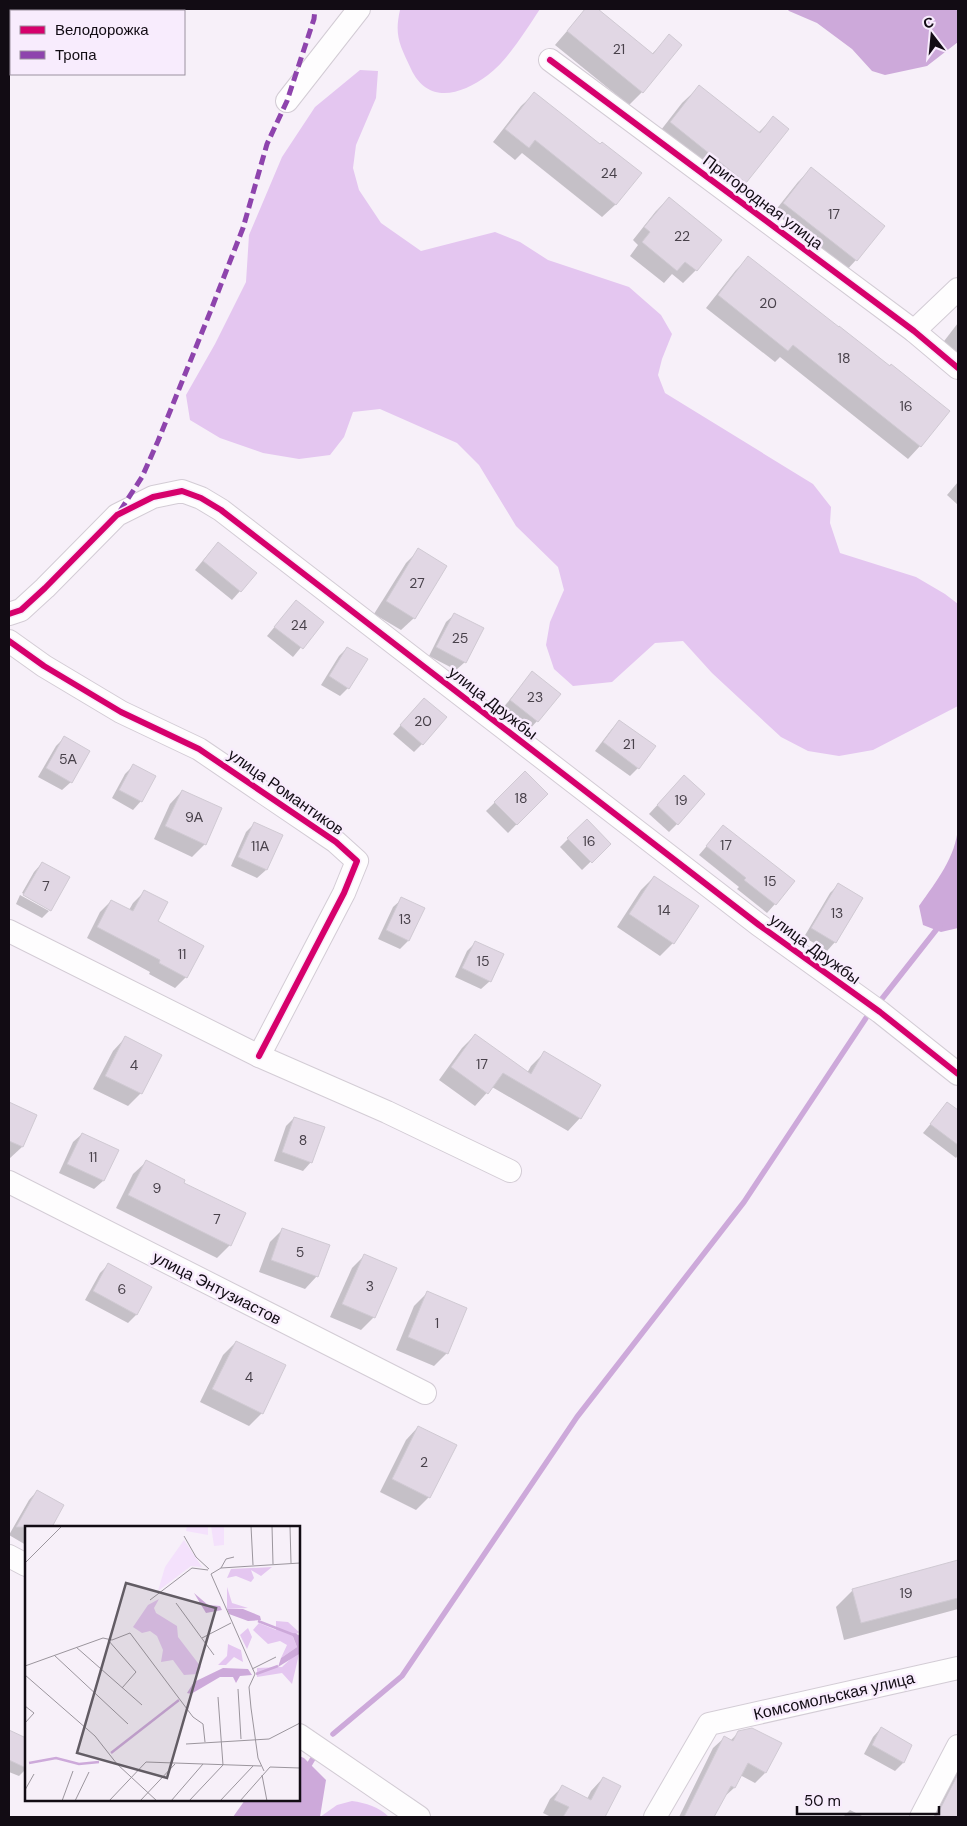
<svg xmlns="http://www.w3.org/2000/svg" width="967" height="1826" viewBox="0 0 967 1826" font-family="'DM Sans',sans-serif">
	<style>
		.forest { fill: #e4c6f0 }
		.water { fill: #cda9da }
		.shadow { fill: #0003 }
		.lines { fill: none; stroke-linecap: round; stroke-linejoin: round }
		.stream { stroke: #cda9da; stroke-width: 5.5 }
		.building { fill: #e1d7e4; stroke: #d0cad3 }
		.street-casing { stroke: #d3ccd5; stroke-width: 24 }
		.street { stroke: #fefdfe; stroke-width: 22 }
		.quiet { stroke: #8e44ad; stroke-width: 5; stroke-dasharray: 10 5; stroke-linecap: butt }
		.cycleway-casing { stroke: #f8ecfd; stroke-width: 9 }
		.cycleway { stroke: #d6006c; stroke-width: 6 }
		.labels { text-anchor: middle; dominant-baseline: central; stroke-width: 5; stroke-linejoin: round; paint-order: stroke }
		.number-label { font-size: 14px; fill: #48414a }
		.street-label { font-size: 16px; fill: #120c14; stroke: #f8ecfd }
		.inset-river { fill: none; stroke: #cda9da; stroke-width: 2.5 }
		.inset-road { fill: none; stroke: #9b959d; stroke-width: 1 }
		.view { fill: #625c64; fill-opacity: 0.15; stroke: #625c64; stroke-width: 2.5 }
		.inset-edge { fill: none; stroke: #120c14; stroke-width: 2.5 }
	</style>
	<rect width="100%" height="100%" fill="#f7f0f9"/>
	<g class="forest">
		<path d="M403,9H540C526,30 508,60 488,75C461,95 428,105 411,69C400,45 394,36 400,10Z"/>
		<polygon points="360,70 378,71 376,98 356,145 353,168 359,190 381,223 421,251 495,232 520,242 548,260 629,287 661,315 672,334 662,359 658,375 665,393 813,484 831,507 830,523 840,553 916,577 945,594 958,604 958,706 873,750 839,756 808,751 781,737 712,673 683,641 655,643 612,682 573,686 554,669 546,645 550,622 564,590 558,567 516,526 479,465 457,443 380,409 353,412 344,437 330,455 299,459 263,453 220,438 190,420 186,395 215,344 246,282 249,235 282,157 315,107"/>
		<path d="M352,1801C366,1803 379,1807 389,1817H320L337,1805Z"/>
	</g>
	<g class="water">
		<polygon points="787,9 958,9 958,42 927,66 885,75 872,71 852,49 817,23 789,11"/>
		<path d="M958,827V928L941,932L923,925L919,906C936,882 956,857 958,827Z"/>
		<polygon points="299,1756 304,1758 326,1780 320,1817 233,1817 245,1800 299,1800"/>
	</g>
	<g class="shadow">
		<polygon points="586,9 596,9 652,54 669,36 642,92 629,105 555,45"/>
		<polygon points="699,87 758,133 773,118 745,182 729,199 654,139 682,103"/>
		<polygon points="534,94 600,146 640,173 615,205 602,217 522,153 515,160 493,142 521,106"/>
		<polygon points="811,169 856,260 844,273 771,216 798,182"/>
		<polygon points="669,198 720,240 696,270 683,283 672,274 664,283 630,256 638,245 633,240 656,211"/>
		<polygon points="749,258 920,446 908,459 780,357 775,362 706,308 736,270"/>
		<polygon points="958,323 958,364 938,349"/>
		<polygon points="958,482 958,505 947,495"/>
		<polygon points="419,550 414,618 401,630 374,614 406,563"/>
		<polygon points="210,552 240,591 232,600 195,570"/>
		<polygon points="296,601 322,622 293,657 267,636"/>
		<polygon points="455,614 465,662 456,670 429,656 446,622"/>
		<polygon points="347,648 348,688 340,696 321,685 339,656"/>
		<polygon points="532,673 537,721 529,730 502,709"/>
		<polygon points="416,708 422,744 414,752 393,734"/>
		<polygon points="619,721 638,768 630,776 595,751 611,730"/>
		<polygon points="64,738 71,782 62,790 38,777 56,746"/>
		<polygon points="134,765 141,801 133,810 112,798 125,774"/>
		<polygon points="525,773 546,794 508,833 486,811"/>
		<polygon points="676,785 677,824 669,832 649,814"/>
		<polygon points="182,791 205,844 192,857 154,839 170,804"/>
		<polygon points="587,820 609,844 582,870 560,847"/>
		<polygon points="254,824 281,836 266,870 257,878 231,866 246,832"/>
		<polygon points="723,827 775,904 767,913 737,889 739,887 699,855"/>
		<polygon points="42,863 50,910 49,911 49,908 22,893 34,872"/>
		<polygon points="654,877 673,943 660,956 617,927 641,890"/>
		<polygon points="839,884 835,942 827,951 804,937 830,893"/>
		<polygon points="145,891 156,921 186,977 175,988 149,974 150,972 87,938 100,912 111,901 129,910 133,903"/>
		<polygon points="20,895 49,911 42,918 16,904"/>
		<polygon points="402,899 408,941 400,949 378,939 393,907"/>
		<polygon points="476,942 490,981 481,989 455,977 467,951"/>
		<polygon points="475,1035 527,1073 531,1066 544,1053 580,1118 568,1131 492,1087 475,1106 439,1080 462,1048"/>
		<polygon points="125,1038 160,1055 141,1093 128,1106 93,1089 113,1051"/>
		<polygon points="948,1103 958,1111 958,1155 956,1158 923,1133"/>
		<polygon points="9,1104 35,1116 22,1147 9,1159"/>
		<polygon points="294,1118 311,1162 303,1171 274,1161 286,1126"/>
		<polygon points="82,1134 117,1151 103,1181 94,1189 59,1173 73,1142"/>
		<polygon points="146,1162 230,1245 217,1258 116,1208 133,1174"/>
		<polygon points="283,1229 317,1276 305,1289 259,1272 270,1242"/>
		<polygon points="365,1255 374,1317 361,1330 330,1317 352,1268"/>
		<polygon points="108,1265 151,1288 136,1315 128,1323 85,1300 100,1273"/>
		<polygon points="427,1293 447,1353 434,1366 396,1350 414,1306"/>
		<polygon points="236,1342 262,1413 249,1426 200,1402 223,1355"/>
		<polygon points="418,1427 429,1497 416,1510 380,1492 406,1440"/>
		<polygon points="37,1491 62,1505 50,1527 26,1527 26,1545 9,1535 29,1500"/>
		<polygon points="958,1562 958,1609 844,1640 836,1607 853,1590"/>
		<polygon points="881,1728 911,1746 903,1763 895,1771 864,1754 873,1737"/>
		<polygon points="10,1732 26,1739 26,1769 19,1776 9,1772 9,1734"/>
		<polygon points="739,1732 765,1773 755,1783 740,1775 734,1788 723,1798 713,1817 679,1817 713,1748 724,1738 730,1741"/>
		<polygon points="958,1770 958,1817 933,1817 956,1772"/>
		<polygon points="603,1778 619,1787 603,1817 551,1817 543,1813 550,1799 562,1787 587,1799 591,1791"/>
		<polygon points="850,1810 864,1817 843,1817"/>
	</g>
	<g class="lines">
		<g class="stream">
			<polyline points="881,1000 940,925"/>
			<polyline points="333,1734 402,1676 577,1417 744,1202 866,1018"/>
			<polyline points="299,1782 315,1755"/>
		</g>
	</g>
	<g class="building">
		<polygon points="585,9 598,9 653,54 669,34 682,45 643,93 567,31"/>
		<polygon points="699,85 760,133 773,116 789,129 746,183 670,122"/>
		<polygon points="534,92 600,144 602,142 642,173 616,205 535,140 529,148 505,129"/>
		<polygon points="811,167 885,226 857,261 783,203"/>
		<polygon points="669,197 722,240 697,271 685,262 677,271 642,242 650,232 644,227"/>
		<polygon points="748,256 839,327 839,326 890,366 891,364 950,411 921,447 793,345 788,351 718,295"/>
		<polygon points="218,542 257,573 241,592 203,561"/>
		<polygon points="418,548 447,566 415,619 386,601"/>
		<polygon points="296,600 324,622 303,649 274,627"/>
		<polygon points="454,613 484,628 466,663 436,647"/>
		<polygon points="347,647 368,659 349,689 329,676"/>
		<polygon points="532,671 561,694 538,722 510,700"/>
		<polygon points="424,698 447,717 423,745 400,725"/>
		<polygon points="619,720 656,746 639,769 603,742"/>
		<polygon points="64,736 90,751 72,783 46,768"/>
		<polygon points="133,764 156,776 142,802 119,790"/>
		<polygon points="525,771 548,794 517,825 494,802"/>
		<polygon points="684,775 705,794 678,825 657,805"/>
		<polygon points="182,790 222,808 206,845 165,826"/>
		<polygon points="587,819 611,844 592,863 567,838"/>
		<polygon points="254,822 283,835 267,870 238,857"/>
		<polygon points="723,825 795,881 776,905 744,880 746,878 706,846"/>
		<polygon points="42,862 70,877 51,911 23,895"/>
		<polygon points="654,876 699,906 674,944 629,914"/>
		<polygon points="838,883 863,898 836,943 811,928"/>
		<polygon points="144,890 168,902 158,921 204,946 187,978 159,963 160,960 97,927 111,900 133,911"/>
		<polygon points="401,897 425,908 409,941 386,930"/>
		<polygon points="475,941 504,954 491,982 462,968"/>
		<polygon points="475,1034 531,1074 544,1051 601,1085 581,1119 503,1073 488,1094 451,1067"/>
		<polygon points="125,1036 162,1055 142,1094 105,1076"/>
		<polygon points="9,1102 37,1115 23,1147 9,1141"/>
		<polygon points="947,1102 958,1110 958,1145 930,1124"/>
		<polygon points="294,1117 325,1127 312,1163 282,1152"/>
		<polygon points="82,1133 119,1150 104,1181 67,1164"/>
		<polygon points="146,1160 185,1180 184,1183 246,1213 231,1246 128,1195"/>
		<polygon points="282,1228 330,1245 318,1277 271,1260"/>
		<polygon points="364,1254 397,1268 375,1318 342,1304"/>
		<polygon points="108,1263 152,1287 137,1315 93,1291"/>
		<polygon points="427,1291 467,1308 448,1354 408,1337"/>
		<polygon points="236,1341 286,1365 263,1414 212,1389"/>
		<polygon points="418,1426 457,1445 430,1498 392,1479"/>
		<polygon points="37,1490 64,1505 52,1527 16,1527"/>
		<polygon points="958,1560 958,1598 861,1623 852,1589"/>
		<polygon points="881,1727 912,1745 904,1763 872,1745"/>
		<polygon points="752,1728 782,1743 766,1773 748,1763 735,1788 731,1786 714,1817 684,1817 724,1736 733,1741 738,1731"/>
		<polygon points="9,1730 26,1738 26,1768 9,1760"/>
		<polygon points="958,1774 958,1817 936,1817"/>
		<polygon points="603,1777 621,1786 605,1817 563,1817 569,1807 554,1800 562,1785 591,1800"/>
	</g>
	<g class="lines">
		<defs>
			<g id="street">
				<polyline points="550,60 914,331 958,368"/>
				<polyline points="287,101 359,9"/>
				<polyline points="914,331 958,289"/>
				<polyline points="9,614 21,610 45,588 117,515 153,497 182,491 201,498 221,510 759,925 880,1012 958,1074"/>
				<polyline points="9,641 44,666 121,712 199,749 336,842 357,861 344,893 259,1056"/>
				<polyline points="9,931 259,1056 387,1112 510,1171"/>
				<polyline points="9,1182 425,1393"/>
				<polyline points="9,1556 26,1565"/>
				<polyline points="299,1735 419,1817"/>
				<polyline points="655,1817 709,1724 958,1668"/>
				<polyline points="921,1817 958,1746"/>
			</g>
		</defs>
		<use href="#street" class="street-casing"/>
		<use href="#street" class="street"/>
		<polyline class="quiet" points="120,511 142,477 158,441 211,310 243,228 267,144 287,101 314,19 315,9"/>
		<defs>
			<g id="cycleway">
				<polyline points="550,60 914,331 958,368"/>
				<polyline points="9,614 21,610 45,588 117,515 153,497 182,491 201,498 221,510 759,925 880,1012 958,1074"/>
				<polyline points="9,641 44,666 121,712 199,749 336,842 357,861 344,893 259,1056"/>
			</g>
		</defs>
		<use href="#cycleway" class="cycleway-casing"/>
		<use href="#cycleway" class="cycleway"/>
	</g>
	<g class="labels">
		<g class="number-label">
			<text x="619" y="49">21</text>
			<text x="609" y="173">24</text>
			<text x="834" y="214">17</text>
			<text x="682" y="236">22</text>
			<text x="768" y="303">20</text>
			<text x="844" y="358">18</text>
			<text x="906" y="406">16</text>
			<text x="417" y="583">27</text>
			<text x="299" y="625">24</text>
			<text x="460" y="638">25</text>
			<text x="535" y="697">23</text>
			<text x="423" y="721">20</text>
			<text x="629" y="744">21</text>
			<text x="68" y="759">5А</text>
			<text x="521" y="798">18</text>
			<text x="681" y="800">19</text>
			<text x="194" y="817">9А</text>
			<text x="589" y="841">16</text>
			<text x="726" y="845">17</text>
			<text x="260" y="846">11А</text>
			<text x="770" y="881">15</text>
			<text x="46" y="886">7</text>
			<text x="664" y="910">14</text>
			<text x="837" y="913">13</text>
			<text x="405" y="919">13</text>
			<text x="182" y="954">11</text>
			<text x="483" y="961">15</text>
			<text x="482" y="1064">17</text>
			<text x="134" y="1065">4</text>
			<text x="303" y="1140">8</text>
			<text x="93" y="1157">11</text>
			<text x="157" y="1188">9</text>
			<text x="217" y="1219">7</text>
			<text x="300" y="1252">5</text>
			<text x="370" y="1286">3</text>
			<text x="122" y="1289">6</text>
			<text x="437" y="1323">1</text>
			<text x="249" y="1377">4</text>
			<text x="424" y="1462">2</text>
			<text x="906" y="1593">19</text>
		</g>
		<g class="street-label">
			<text transform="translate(763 202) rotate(37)">Пригородная улица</text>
			<text transform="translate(493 703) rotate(38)">улица Дружбы</text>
			<text transform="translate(286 792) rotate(35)">улица Романтиков</text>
			<text transform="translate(815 949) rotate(36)">улица Дружбы</text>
			<text transform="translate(217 1288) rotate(27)">улица Энтузиастов</text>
			<text transform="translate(834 1696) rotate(-13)">Комсомольская улица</text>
		</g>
	</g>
	<g transform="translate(25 1526)">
		<rect width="275" height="275" fill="#f7f0f9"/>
		<path d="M162,0H183V9L161,5ZM186,0H199V19L189,20ZM159,14L177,41L166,40L133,65L140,41Z" fill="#f4e1fc"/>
		<path d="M247,41L236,50L226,44L229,52L226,56L211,50L202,52L206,43ZM202,61L207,77L223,82L202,83ZM134,73L129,82L131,87L152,100L153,111L176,141L172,148L159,149L148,134L136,136L138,124L132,110L125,105L117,107L108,101L123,79ZM251,95L263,96L274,106L268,111L272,121L256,132L262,119L255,115L243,118L228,104L234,97L251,104ZM223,102L227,111L222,123L215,109ZM203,118L216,124L218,136L209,131L201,139H193L202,130ZM275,124L267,158L257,147L232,151V142L257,141Z" fill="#e4c6f0"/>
		<path d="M169,67L183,79L195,80L197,84L181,87ZM202,83H218L235,90L236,94L223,95L204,88ZM270,107L275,110L274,128L253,141L256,132L272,121L267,108ZM198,142L223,143L227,149L215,150L211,157L208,151H195L166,168L162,167L169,156Z" fill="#cda9da"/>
		<path class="inset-river" d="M233,95L269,109M231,148L253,140M86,227L154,174M4,237L31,232L54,238L74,236"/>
		<path class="inset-road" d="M226,0L228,39M247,0L248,38M265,0L266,37M159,10L171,31L184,43M0,37L37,0M196,42L201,33L209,31M125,74L167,42L183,44M151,77L189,129M177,112L206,97M83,114L111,146L97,162M51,121L117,179M29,129L103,198M0,140L78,112L87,114L105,107L168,191L178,198L180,216M227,143L251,131M0,149L70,210L92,238L132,275M213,163L216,213M0,180L9,187L0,197M161,218L244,213L275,197M245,241L275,242M239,245L233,232L226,182L224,161L230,148L186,48L196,42L275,37M237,249L242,275M0,264L9,248M37,275L48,245M50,275L64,246M84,275L121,236L236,240M115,275L150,238M146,275L178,238M164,275L198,239L193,171M195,275L228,240M215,275L245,241"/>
		<path class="view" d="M101,57L191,82L142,252L52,227Z"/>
		<rect width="275" height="275" class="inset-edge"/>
	</g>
	<rect width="967" height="1826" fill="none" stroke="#120c14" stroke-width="20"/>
	<rect x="10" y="10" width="175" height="65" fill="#f8ecfd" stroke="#9c92a0"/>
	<rect x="20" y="26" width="25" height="8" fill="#d6006c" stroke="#9c92a0"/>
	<text x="55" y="35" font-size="15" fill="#120c14">Велодорожка</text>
	<rect x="20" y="51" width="25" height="8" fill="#8e44ad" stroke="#9c92a0"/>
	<text x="55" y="60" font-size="15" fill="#120c14">Тропа</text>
	<g transform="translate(932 35) rotate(344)" stroke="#f8ecfd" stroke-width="4" paint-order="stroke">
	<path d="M0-4L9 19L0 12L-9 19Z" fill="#120c14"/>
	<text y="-8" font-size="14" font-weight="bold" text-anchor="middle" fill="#120c14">С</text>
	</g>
	<path d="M797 1806v8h142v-8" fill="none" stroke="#120c14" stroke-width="2.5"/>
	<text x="804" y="1806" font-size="15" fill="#120c14" stroke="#f8ecfd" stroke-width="4" paint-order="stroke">50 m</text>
</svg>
